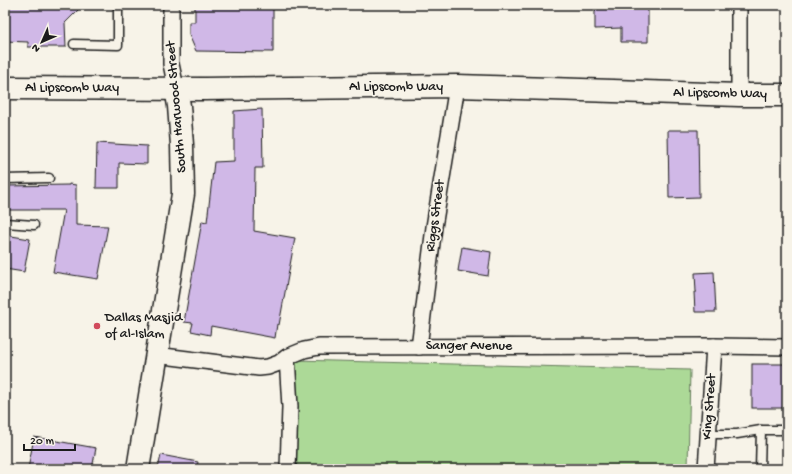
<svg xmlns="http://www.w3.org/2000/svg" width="792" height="474" viewBox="0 0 792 474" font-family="'Gochi Hand',sans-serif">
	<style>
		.green { fill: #acd997; stroke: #647a5a }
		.building { fill: #d0b8e7; stroke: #1c1c1c }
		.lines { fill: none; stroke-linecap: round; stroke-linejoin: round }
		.lane-casing { stroke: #1c1c1c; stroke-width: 11 }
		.street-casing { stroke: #1c1c1c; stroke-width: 18 }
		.secondary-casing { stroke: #1c1c1c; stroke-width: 25 }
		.lane { stroke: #f7f3e8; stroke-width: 8 }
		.street { stroke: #f7f3e8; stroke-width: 15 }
		.secondary { stroke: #f7f3e8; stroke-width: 22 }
		.poi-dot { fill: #d1495b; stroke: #f7f3e8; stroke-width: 1.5 }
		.labels { text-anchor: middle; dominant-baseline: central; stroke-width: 3.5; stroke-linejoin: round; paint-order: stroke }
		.street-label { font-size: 14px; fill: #1c1c1c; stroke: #f7f3e8 }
		.poi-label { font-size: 14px; fill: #1c1c1c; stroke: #f7f3e8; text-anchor: start }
	</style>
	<rect width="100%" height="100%" fill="#f7f3e8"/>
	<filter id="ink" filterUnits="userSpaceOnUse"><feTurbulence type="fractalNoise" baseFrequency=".025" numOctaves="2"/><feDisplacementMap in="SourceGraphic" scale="8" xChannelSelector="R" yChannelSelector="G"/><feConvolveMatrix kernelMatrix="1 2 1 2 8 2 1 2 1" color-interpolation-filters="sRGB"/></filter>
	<g filter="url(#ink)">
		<polygon class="green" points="294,360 690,370 688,469 292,469"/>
		<g class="building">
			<polygon points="5,5 83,5 65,23 66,47 28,47 28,42 5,41"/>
			<polygon points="195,5 273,5 273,52 196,51 189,35 189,22 195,22"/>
			<polygon points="595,5 648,5 648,42 621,42 621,28 595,29"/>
			<polygon points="262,109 263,168 255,168 254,231 295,238 279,325 277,324 275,338 211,326 210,335 191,331 193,323 184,322 202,221 207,222 214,162 234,161 234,111"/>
			<polygon points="668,130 698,130 699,197 669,198"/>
			<polygon points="97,143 147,146 147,164 119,163 119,188 96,188"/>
			<polygon points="69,184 76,185 76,225 108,226 98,279 53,272 64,210 5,210 5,186 69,185"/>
			<polygon points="5,235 30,239 24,272 5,269"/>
			<polygon points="462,247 491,252 488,276 458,271"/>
			<polygon points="714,272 716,312 695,312 694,292 696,292 695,273"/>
			<rect x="752" y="364" width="35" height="44"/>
			<polygon points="34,437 96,448 92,469 28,469"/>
			<polygon points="161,455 198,462 197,469 158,469"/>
		</g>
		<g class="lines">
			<defs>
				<g id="lane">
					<polyline points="74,44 118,45 118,5"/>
					<polyline points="5,179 49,178"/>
					<polyline points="5,223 34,225"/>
					<polyline points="708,434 737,434 761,430 787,430"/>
					<polyline points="760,469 761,430"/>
				</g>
				<g id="street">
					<polyline points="171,5 171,64 176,88"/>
					<polyline points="739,5 739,95"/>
					<polyline points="419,347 434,227 457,86"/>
					<polyline points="156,355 259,368 268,367 279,363 287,357 304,350 319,347 714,346 787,347"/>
					<polyline points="287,357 290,407 288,469"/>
					<polyline points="706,469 714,346"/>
				</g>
				<g id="secondary">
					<polyline points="5,88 204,89 457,86 739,95 787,95"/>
					<polyline points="138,469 183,194 182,145 179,106 176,88"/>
				</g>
			</defs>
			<use href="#lane" class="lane-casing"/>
			<use href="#street" class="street-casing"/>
			<use href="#secondary" class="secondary-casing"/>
			<use href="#lane" class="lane"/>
			<use href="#street" class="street"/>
			<use href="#secondary" class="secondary"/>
		</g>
	</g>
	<circle class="poi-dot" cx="97" cy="326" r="4"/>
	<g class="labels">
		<g class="street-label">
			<text x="396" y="87">Al Lipscomb Way</text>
			<text x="72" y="88">Al Lipscomb Way</text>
			<text transform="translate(720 94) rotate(1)">Al Lipscomb Way</text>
			<text transform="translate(177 107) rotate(-95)">South Harwood Street</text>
			<text transform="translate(436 216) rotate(-82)">Riggs Street</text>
			<text x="469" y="346">Sanger Avenue</text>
			<text transform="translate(710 407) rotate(-86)">King Street</text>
		</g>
		<g class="poi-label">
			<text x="105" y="318">Dallas Masjid<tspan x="105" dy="16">of al-Islam</tspan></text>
		</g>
	</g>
	<rect width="792" height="474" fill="none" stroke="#f7f3e8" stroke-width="20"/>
	<rect x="10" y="10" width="772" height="454" fill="none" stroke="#1c1c1c" stroke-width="1.5" filter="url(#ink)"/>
	<g transform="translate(42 42) rotate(225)" stroke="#f7f3e8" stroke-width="3" paint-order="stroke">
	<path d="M0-3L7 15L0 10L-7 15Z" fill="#1c1c1c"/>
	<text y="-6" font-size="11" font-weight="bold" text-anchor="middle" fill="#1c1c1c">N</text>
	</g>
	<path d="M24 444v6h51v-6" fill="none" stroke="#1c1c1c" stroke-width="2"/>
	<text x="30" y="444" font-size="12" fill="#1c1c1c" stroke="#f7f3e8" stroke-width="3" paint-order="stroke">20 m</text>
</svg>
